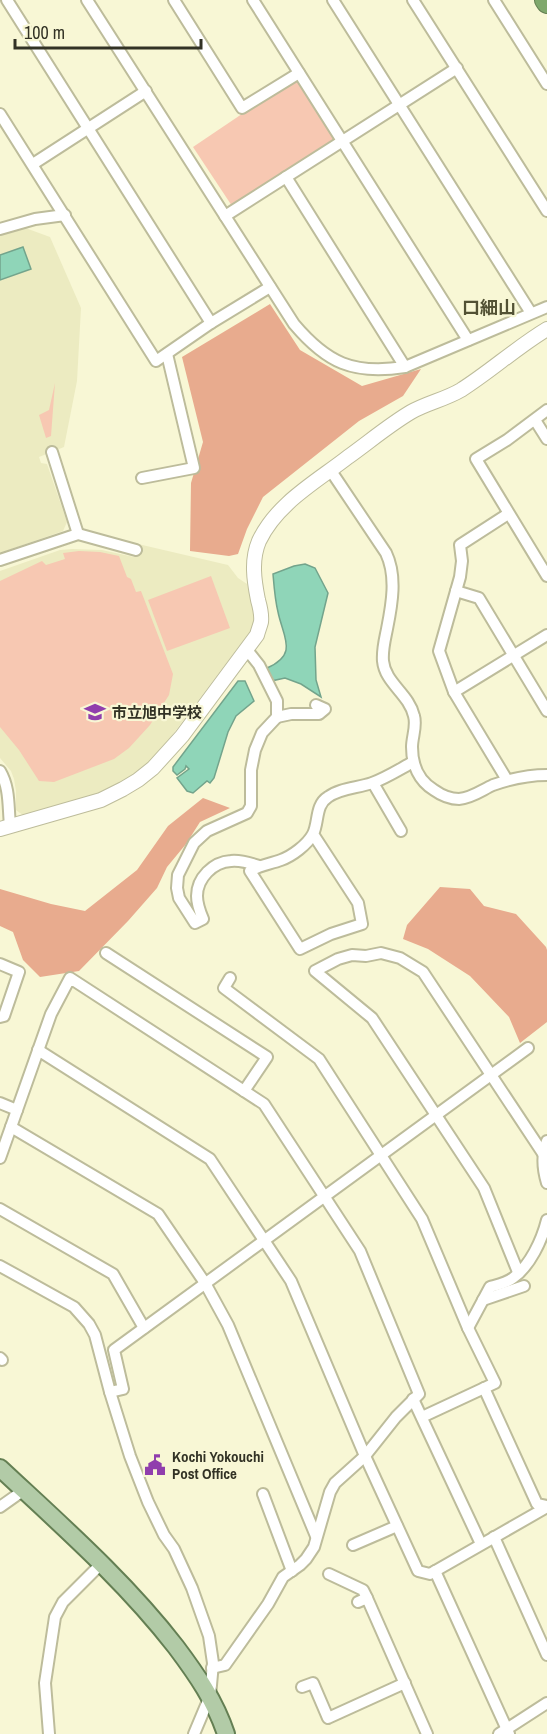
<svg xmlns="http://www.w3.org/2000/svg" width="547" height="1734" viewBox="0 0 547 1734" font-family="'Archivo Narrow','Noto Sans JP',sans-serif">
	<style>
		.built { fill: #ecebc1 }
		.green { fill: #f7c8b2 }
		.forest { fill: #e8ab8e }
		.water { fill: #8fd5b8; stroke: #73a48c; stroke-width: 1.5 }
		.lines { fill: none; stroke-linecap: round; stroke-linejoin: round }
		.minor-casing { stroke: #bdbc9b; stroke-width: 14 }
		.tertiary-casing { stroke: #bdbc9b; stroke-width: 16 }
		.primary-casing { stroke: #647f53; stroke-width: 20 }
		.motorway-casing { stroke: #647f53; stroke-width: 22 }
		.minor { stroke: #fff; stroke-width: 10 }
		.tertiary { stroke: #fff; stroke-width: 14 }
		.primary { stroke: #b2cba7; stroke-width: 16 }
		.motorway { stroke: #7fa86c; stroke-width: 20 }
		.labels { text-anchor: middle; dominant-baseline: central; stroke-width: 4.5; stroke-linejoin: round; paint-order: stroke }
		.poi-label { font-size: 15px; font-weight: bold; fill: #323225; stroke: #f8f7d5; text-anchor: start }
		.quarter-label { font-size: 18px; font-weight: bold; fill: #525134; stroke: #f8f7d5 }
	</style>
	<rect width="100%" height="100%" fill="#f8f7d5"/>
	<g class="built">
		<polygon points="20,226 50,237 81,308 77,381 64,447 39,457 41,463 47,464 67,522 63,531 0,553 0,232"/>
		<polygon points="138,544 228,565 238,578 247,584 255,616 251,630 155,758 129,779 108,790 24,816 16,810 16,791 14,779 11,771 0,758 0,571 60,550 72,549 102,550 134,557"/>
	</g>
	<g class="green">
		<polygon points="297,77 336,138 232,206 193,147"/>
		<polygon points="55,383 51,436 46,438 39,415 49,410"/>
		<polygon points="79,551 100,552 119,556 127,577 131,579 136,592 141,591 173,674 169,695 150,725 129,748 114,759 54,782 39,781 19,750 0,727 0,581 42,561 46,565 65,559 63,553"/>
		<polygon points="211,576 230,628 167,651 148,600"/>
	</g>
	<g class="forest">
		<polygon points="270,304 300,350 362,386 421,369 403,396 359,421 263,497 247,529 238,554 229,556 190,551 191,483 203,442 182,357"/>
		<polygon points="203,798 230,808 200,822 186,844 167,867 157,888 128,921 79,971 40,977 23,960 13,932 0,926 0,889 51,904 85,911 137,870 168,826"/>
		<polygon points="440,887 470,889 484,906 516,914 546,947 547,950 547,1022 520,1043 509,1017 470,976 428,949 403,939 407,925"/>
	</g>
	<g class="water">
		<polygon points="23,247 31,269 0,280 0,255"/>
		<path d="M305,564L315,568L328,593L315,647L316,680L321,697L301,684L285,678L271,681L267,668C299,654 283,637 278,612C275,600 274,586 273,574L294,566Z"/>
		<polygon points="238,681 245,681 254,701 236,716 228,732 214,778 210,783 207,781 193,793 187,791 177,778 189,769 186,766 185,769 177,775 173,771 173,767"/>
	</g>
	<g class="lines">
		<defs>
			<g id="minor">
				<polyline points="7,0 211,323"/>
				<path d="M87,0L294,324C327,363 353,375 405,367L547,307"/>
				<polyline points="174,0 242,108 299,73"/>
				<polyline points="253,0 468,340"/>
				<polyline points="333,0 531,313"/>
				<polyline points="413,0 547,211"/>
				<polyline points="494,0 547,84"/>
				<polyline points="0,114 156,361 211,323 270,287"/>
				<polyline points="33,164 146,91"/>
				<polyline points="286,177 405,367"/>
				<polyline points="225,216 457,68"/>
				<polyline points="0,229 35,219 65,215"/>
				<polyline points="547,410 507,440 476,459 547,576"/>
				<polyline points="535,420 547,439"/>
				<polyline points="52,452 78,534"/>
				<path d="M331,471L386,553C397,576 392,604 387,629C385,639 382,650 383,661C385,683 409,694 414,716C417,726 412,737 412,747C412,765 419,781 434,790C441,795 450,799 459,799C472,798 482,790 493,785C510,779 529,775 547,775"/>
				<polyline points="142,478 194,468 167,354"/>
				<polyline points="0,560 78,534 136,550"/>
				<polyline points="456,591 479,598 547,711"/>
				<path d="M247,650L259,665L277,701V717L262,733L255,750L251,770V806L247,813L207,831L194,843L178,875L177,888L179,898L195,923L203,919C200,912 197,904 197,896C197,878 213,862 231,861C240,860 250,863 259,866"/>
				<polyline points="454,692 547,635"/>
				<polyline points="277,717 291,714 319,714 325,709 316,705"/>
				<path d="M0,771C10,788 8,806 10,825"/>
				<polyline points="507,780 454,692 439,651 460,577 462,561 460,545 508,514"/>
				<polyline points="373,783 401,831"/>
				<path d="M313,834L358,903L362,924L331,934L300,949L250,871C260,865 270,864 281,860C292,856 307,845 313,834C319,822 315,805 328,797C340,788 358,788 372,783C386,778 400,769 413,762"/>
				<polyline points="106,953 267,1057 244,1091"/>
				<polyline points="0,964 19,972 4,1016 0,1017"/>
				<polyline points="230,978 224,988 319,1059 422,1219 468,1328 495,1383 422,1417"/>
				<polyline points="38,1050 210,1159 291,1281 365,1456 418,1571 430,1574 547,1507"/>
				<polyline points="0,1103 17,1110"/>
				<polyline points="11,1127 158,1214 205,1283 228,1325 316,1536"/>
				<path d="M547,1141C542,1154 543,1170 547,1183"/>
				<polyline points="0,1158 51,1014 70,978 264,1104 360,1251 419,1394 396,1417 365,1456 335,1483 330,1492 314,1547 306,1559 300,1565 283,1577 268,1604 225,1665 212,1668"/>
				<polyline points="0,1209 113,1274 144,1328"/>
				<polyline points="0,1266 74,1307 89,1324 95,1335 110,1392 130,1456 148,1502 164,1535 174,1549 192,1588 209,1636 213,1663 210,1696 194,1734"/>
				<polyline points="518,1272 484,1188 372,1018 315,971 338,959 352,955 366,956 381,953 400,958 423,972 544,1155"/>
				<polyline points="483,1300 524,1286"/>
				<path d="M468,1328L490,1287C497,1285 507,1283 513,1278C530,1266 542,1240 547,1220"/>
				<polyline points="0,1358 2,1360"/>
				<polyline points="484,1388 537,1504 547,1506"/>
				<polyline points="110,1392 123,1389 114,1350 528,1048"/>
				<polyline points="413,1399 481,1544"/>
				<polyline points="263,1494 292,1571"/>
				<polyline points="0,1507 24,1490"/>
				<polyline points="494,1537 547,1655"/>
				<polyline points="353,1545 397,1526"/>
				<polyline points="435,1571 509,1734"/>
				<polyline points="329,1574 363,1590 367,1598"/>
				<polyline points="358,1602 367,1598 427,1734"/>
				<polyline points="302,1687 313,1683 328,1718 405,1683"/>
				<polyline points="49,1734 45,1683 55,1617 63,1602 101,1564"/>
				<polyline points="499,1734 547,1703"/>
			</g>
			<path id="tertiary" d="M0,829L101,800L123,789L138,780L153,768L182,736L257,635C258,631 260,626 261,622C262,614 260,607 258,600C254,580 251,560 259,541C277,503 316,482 348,457C369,442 389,425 411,412C427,403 446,399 461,390C491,371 517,347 547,329"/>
			<path id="primary" d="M0,1468C61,1525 125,1581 176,1647C197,1675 215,1701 226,1734"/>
			<polyline id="motorway" points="545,0 547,3"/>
		</defs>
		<use href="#minor" class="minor-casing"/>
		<use href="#tertiary" class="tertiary-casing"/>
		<use href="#primary" class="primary-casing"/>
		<use href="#motorway" class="motorway-casing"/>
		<use href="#minor" class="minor"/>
		<use href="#tertiary" class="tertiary"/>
		<use href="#primary" class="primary"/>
		<use href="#motorway" class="motorway"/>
	</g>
	<defs>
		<symbol id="school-bare" viewBox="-9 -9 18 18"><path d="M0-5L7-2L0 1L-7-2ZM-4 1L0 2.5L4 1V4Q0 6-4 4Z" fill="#903ead" stroke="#f8f7d5" stroke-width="2.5" paint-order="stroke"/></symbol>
		<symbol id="civic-bare" viewBox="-9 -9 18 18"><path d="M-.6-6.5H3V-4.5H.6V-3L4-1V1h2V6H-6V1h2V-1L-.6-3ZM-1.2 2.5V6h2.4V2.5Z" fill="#903ead" stroke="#f8f7d5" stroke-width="2.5" paint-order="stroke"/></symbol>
	</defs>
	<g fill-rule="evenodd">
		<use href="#school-bare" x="80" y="697" width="30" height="30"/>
		<use href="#civic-bare" x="140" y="1450" width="30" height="30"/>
	</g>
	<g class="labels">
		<g class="poi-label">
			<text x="112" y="712">市立旭中学校</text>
			<text x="172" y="1456">Kochi Yokouchi<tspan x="172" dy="17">Post Office</tspan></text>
		</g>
		<g class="quarter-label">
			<text x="489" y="307">口細山</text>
		</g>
	</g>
	<path d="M15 39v9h186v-9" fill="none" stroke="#323225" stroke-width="3"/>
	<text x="24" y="39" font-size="18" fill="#323225" stroke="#f8f7d5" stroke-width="4.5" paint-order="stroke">100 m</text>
</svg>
